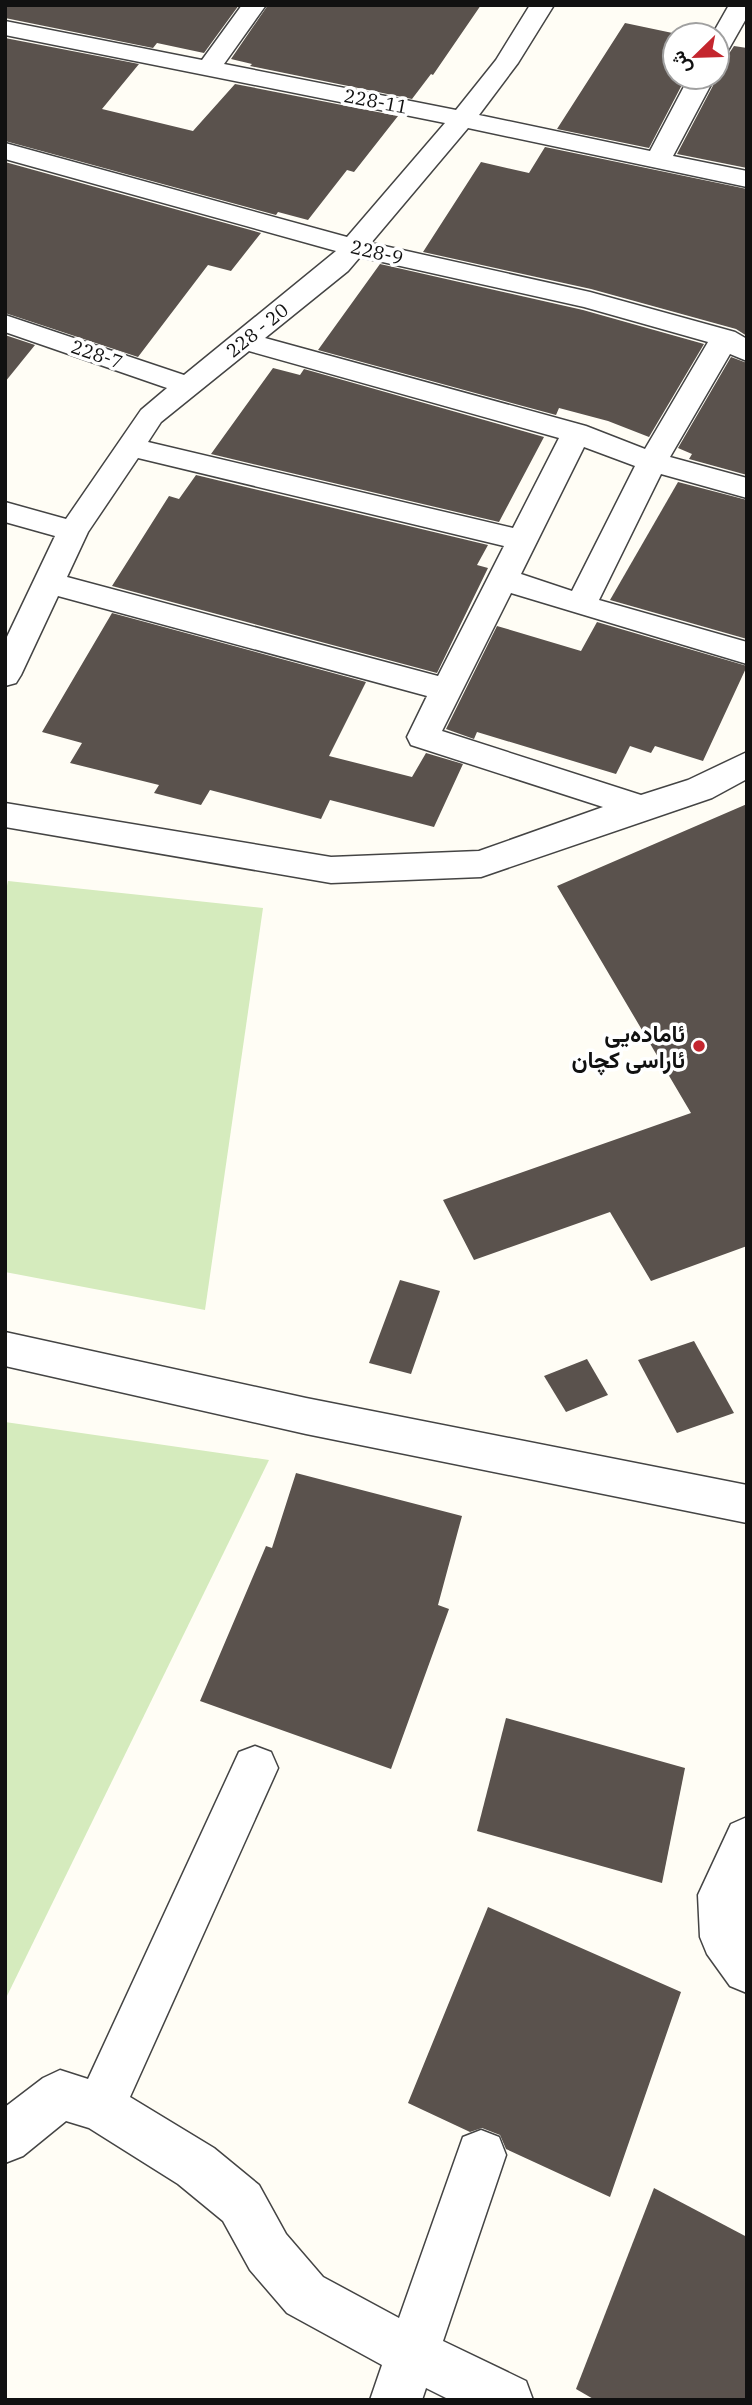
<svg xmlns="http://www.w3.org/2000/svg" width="752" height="2405" viewBox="0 0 752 2405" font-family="'IBM Plex Serif',Vazirmatn,serif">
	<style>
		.green { fill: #d5ebbd }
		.building { fill: #5a524d }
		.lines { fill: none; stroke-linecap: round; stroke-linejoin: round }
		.minor-casing { stroke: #444; stroke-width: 3 }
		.minor { fill: #fff; fill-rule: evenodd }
		.poi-dot { fill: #c4262e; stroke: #fff; stroke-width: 2.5 }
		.labels { text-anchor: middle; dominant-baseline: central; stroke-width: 7; stroke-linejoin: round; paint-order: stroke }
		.far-street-label { font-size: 19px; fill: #111; stroke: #fff }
		.poi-label { font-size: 23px; font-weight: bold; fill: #111; stroke: #fff; text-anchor: end }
	</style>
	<rect width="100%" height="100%" fill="#fffdf5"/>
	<g class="green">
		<polygon points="8,881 263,908 205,1310 5,1272 5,896"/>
		<polygon points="5,1422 269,1460 5,2000"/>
	</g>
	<g class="building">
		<polygon points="5,5 239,5 204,53 157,43 153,48 5,18"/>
		<polygon points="268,5 481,5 433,75 431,74 412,99 250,66 252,64 231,59"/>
		<polygon points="625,23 682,35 675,35 675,77 686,77 649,148 557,129"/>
		<polygon points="5,38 139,64 102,109 193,131 235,84 398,116 354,172 347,170 308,220 278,212 276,215 5,141"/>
		<polygon points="734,46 747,48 747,168 677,154 717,78 717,58 728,55"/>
		<polygon points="545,147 747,189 747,336 736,329 591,289 423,252 481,162 529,173"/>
		<polygon points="5,162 261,233 231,271 208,265 138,357 5,313"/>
		<polygon points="380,264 583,310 704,344 649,437 608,421 559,408 556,415 318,350"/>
		<polygon points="5,335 35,345 5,382"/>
		<polygon points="731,357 747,363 747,475 689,459 692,454 678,448"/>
		<polygon points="273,368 300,375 304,369 544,437 499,522 211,454"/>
		<polygon points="196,475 488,545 477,565 488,568 437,673 112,586 169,496 179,499"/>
		<polygon points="678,482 747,500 747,639 610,600"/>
		<polygon points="112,613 366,682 329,756 412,777 426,753 463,764 434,827 330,800 321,819 210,790 201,805 154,793 159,785 70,763 82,743 42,732"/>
		<polygon points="597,622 747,666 703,761 655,746 651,753 630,746 616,774 477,732 474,739 446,729 497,626 581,651"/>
		<polygon points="747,804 747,1246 651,1281 610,1212 474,1260 443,1200 691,1113 557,886"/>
		<polygon points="400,1280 440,1291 411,1374 369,1363"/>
		<polygon points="694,1341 734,1413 677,1433 638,1360"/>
		<polygon points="587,1359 608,1395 566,1412 544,1376"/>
		<polygon points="296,1473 462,1516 438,1605 449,1609 391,1769 200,1701 266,1546 272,1548"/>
		<polygon points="506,1718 685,1768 662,1883 477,1831"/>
		<polygon points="488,1907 681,1992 610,2197 506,2149 500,2135 482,2128 470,2132 408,2103"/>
		<polygon points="654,2188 747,2237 747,2400 595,2400 576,2389"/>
	</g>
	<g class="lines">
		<defs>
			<g id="minor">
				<path d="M242,5H266L224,64L456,110L496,60L530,5H554L518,63L479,115L650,151L689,77H715L673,156L747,171V187L468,128L371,243L590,292L735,332L747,339V361L730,354L670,457L747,478V498L661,474L599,600L747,642V664L511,593L442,731L641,795L688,780L747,752V779L712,798L481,877L331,883L5,827V803L331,857L479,851L603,807L411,745L407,737L427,696L58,596L21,675L16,683L5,686V641L55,536L5,522V502L66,519L141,410L167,388L5,332V315L184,375L336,251L5,159V143L347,237L445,123L5,35V21L202,60ZM360,257L584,307L708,342L645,449L586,426L265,338L348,271ZM249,351L559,438L513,528L148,442L161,422ZM584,447L635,466L572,591L521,574ZM138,458L504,546L438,676L67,577L88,532Z"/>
				<polygon points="729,5 747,5 747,17 726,54 717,56 717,35 712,35"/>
				<polygon points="5,1332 306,1398 747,1485 747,1523 306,1434 5,1366"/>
				<polygon points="255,1746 271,1752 278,1768 130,2097 214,2148 259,2185 286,2234 323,2277 399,2318 463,2137 481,2130 499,2137 506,2155 443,2341 526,2381 533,2400 450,2400 426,2388 422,2400 370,2400 382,2365 287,2313 250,2270 223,2221 178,2184 89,2128 66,2121 23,2156 5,2163 5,2107 43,2078 60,2070 88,2079 239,1752"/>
				<polygon points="747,1817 747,1892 745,1897 747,1993 730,1986 707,1954 700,1937 698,1895 731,1824"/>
			</g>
		</defs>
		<use href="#minor" class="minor-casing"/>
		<use href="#minor" class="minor"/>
	</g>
	<circle class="poi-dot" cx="699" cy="1046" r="7"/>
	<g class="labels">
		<g class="far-street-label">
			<text transform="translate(376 101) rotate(11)">228-11</text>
			<text transform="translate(377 252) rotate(13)">228-9</text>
			<text transform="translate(257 330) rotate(-39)">228 - 20</text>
			<text transform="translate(97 354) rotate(19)">228-7</text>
		</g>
		<g class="poi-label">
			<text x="685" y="1033">ئامادەیی<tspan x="685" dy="26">ئاراسی کچان</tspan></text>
		</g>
	</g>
	<rect width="752" height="2405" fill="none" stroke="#111111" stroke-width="14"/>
	<g transform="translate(696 56) rotate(247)"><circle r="33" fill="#ffffff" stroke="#a0a0a0" stroke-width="2"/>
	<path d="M0-5L12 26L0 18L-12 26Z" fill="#c4262e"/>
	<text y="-10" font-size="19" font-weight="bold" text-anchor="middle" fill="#111111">ش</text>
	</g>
</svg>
